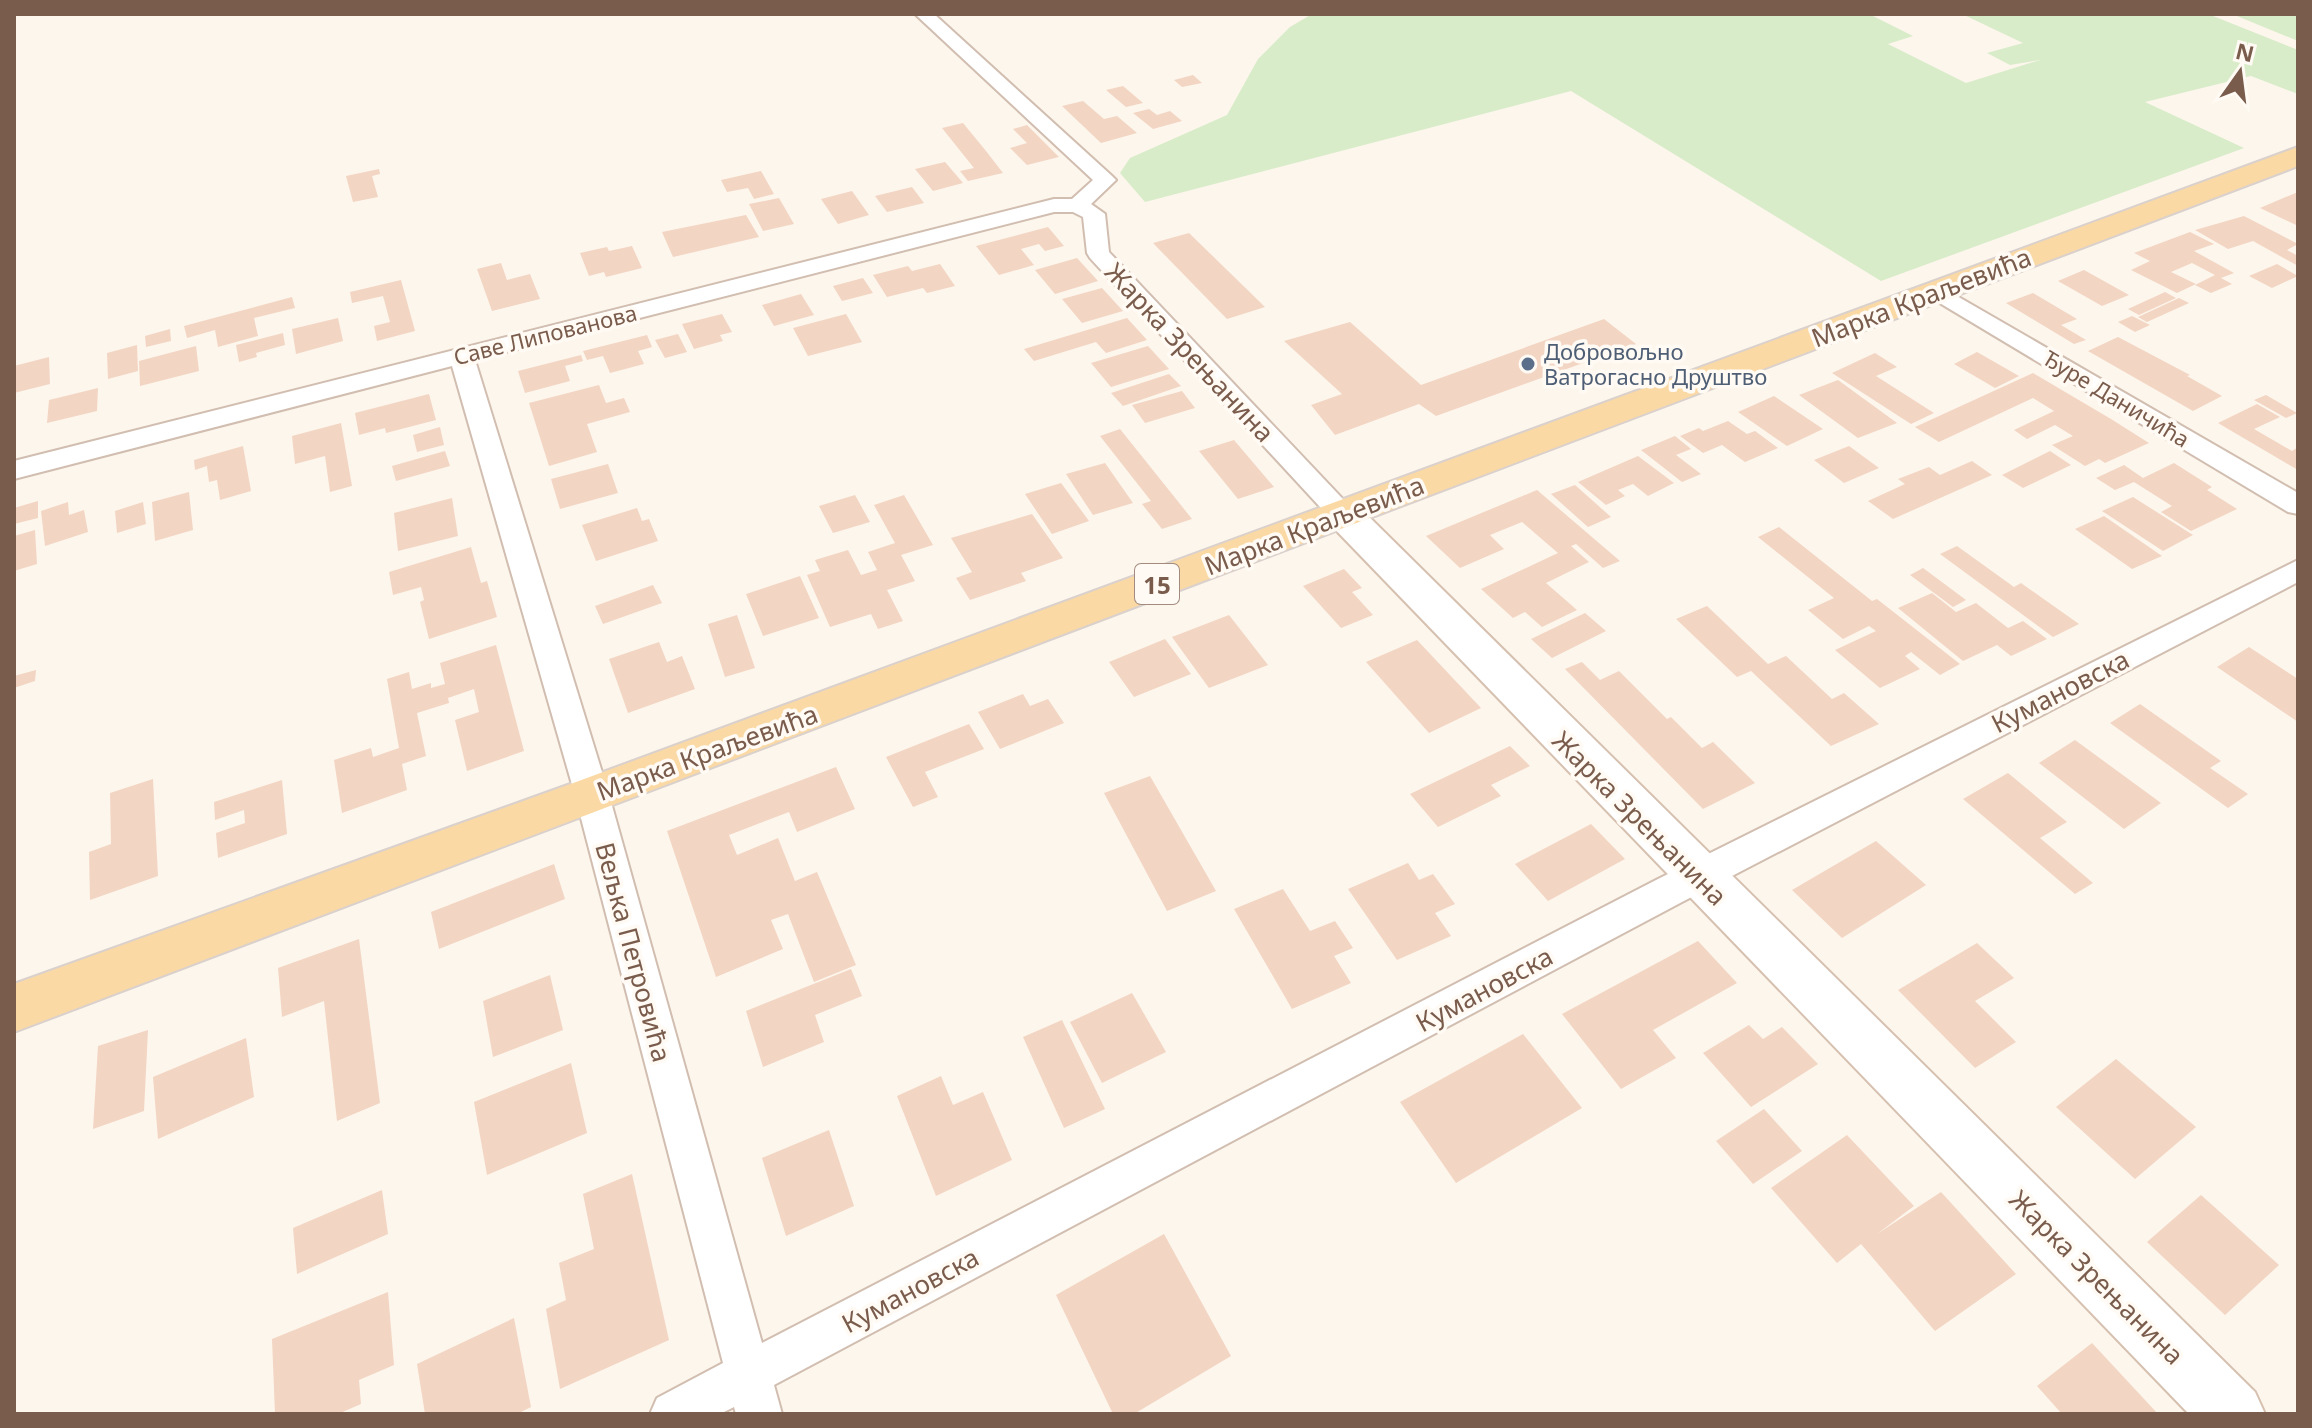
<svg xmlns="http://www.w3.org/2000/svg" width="2312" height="1428" viewBox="0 0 2312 1428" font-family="'Noto Sans',sans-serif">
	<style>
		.green { fill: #d8ecc9 }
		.building { fill: #f3d5c3 }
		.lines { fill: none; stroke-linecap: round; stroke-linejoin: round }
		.street-casing { stroke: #d1beb0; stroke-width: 4 }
		.secondary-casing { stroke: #d6c0b0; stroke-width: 4 }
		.primary-casing { stroke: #dad1cd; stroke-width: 4 }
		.street { fill: #fff; fill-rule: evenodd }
		.secondary { fill: #fff; fill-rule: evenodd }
		.primary { fill: #fbd9a5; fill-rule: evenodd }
		.service-dot { fill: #5c6f8a; stroke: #fffaf3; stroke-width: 3 }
		.labels { text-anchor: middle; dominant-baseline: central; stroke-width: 7; stroke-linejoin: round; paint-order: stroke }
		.far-street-label { font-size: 22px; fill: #7a5c4d; stroke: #fffaf3 }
		.far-service-label { font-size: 22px; fill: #4e5e75; stroke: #fffaf3; text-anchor: start }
		.shield { fill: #fffaf3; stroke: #a28b7f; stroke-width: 2 }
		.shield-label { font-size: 24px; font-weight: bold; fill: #7a5c4d }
		.street-label { font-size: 26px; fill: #7a5c4d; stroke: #fffaf3 }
	</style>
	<rect width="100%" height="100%" fill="#fdf6ec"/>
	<g class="green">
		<polygon points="1312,14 1869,14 1913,36 1888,44 1966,83 2040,60 2010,65 1987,53 2023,43 1962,14 2208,14 2298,50 2298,94 2251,76 2145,102 2244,148 1881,281 1571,91 1145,202 1120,173 1130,158 1227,115 1258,59 1290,27"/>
		<polygon points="2232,14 2298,14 2298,41"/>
	</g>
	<g class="building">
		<polygon points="1193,75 1202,83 1182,87 1174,80"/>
		<polygon points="1123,86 1143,103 1126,107 1106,90"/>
		<polygon points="1083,101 1104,119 1117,116 1137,133 1101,143 1062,106"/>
		<polygon points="1149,109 1157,115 1170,111 1182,121 1153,129 1133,113"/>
		<polygon points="963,123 986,151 1003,173 968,181 960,171 974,168 942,128"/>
		<polygon points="1027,125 1059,157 1027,165 1010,148 1027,143 1013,129"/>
		<polygon points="945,162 963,183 933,191 915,169"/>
		<polygon points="379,169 380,174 372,176 378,197 353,202 346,176"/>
		<polygon points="761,171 774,194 754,199 748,188 727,192 721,180"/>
		<polygon points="912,187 924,203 887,212 875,196"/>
		<polygon points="852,191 869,215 838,224 821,199"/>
		<polygon points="2298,192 2296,225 2260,208 2281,199"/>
		<polygon points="779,198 794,224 763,231 749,204"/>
		<polygon points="746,215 759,237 673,257 662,232"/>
		<polygon points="2244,216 2298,244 2287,250 2298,256 2298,266 2253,241 2228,249 2195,230"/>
		<polygon points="1048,227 1064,246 1045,251 1039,244 1021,249 1034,265 999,275 976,246"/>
		<polygon points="2190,232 2214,244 2194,251 2234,273 2221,278 2232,284 2211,293 2195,285 2215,275 2192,263 2171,272 2196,284 2177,293 2131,270 2150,261 2134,253"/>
		<polygon points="1189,233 1265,307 1227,319 1153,243"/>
		<polygon points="632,246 642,268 606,277 604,272 589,276 580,253 607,247 609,251"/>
		<polygon points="1077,258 1098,281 1055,294 1035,270"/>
		<polygon points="501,263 507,280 530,274 540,299 492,311 477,269"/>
		<polygon points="940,264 955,286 927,293 923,288 887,297 873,275 908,266 912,271"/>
		<polygon points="2277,264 2298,276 2272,288 2249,276"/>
		<polygon points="2084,270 2129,295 2102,306 2058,281"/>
		<polygon points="863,278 873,293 842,301 833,286"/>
		<polygon points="401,280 415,331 377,341 374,326 390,322 383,296 352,303 350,292"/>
		<polygon points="1102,288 1123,311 1082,323 1062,299"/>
		<polygon points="2165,292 2176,298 2139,315 2128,309"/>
		<polygon points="2033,293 2077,319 2061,325 2086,340 2074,344 2006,303"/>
		<polygon points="801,294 814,315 774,326 762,305"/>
		<polygon points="292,297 295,308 254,318 258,336 218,347 215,330 187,338 184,326"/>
		<polygon points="2179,298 2189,303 2147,322 2138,317"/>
		<polygon points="722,314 732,332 720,335 723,341 694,349 682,324"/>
		<polygon points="846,314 862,342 808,356 793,328"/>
		<polygon points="2132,316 2150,325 2135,332 2118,322"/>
		<polygon points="338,318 343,341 296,354 292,329"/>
		<polygon points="1127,318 1147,340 1106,353 1096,342 1034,361 1024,349"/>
		<polygon points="1604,319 1636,344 1436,416 1419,404 1335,435 1311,405 1342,394 1284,341 1350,322 1421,385"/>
		<polygon points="170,329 171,341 146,347 145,336"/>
		<polygon points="283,333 285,345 256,353 257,357 239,362 236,345"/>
		<polygon points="678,334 687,352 665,358 655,340"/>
		<polygon points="647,335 652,347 638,351 644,364 610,373 603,356 587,360 583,351"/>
		<polygon points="2118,337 2190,375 2187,376 2222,396 2193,411 2088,351"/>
		<polygon points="137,345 138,371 108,379 107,353"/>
		<polygon points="196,346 199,371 140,386 139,361"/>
		<polygon points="1148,346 1169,369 1111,387 1091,363"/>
		<polygon points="1977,352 2019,376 1995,388 1954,364"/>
		<polygon points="1875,353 1897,367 1876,376 1934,413 1911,424 1832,373"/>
		<polygon points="581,355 583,361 565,366 570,381 525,393 518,371"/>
		<polygon points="49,357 50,384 14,393 14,366"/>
		<polygon points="2033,373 2111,419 2149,443 2105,463 2099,459 2085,466 2052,445 2073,436 2055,425 2027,439 2014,430 2054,411 2033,398 1939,442 1915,427"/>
		<polygon points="1169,374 1181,386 1123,406 1111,393"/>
		<polygon points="1838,380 1897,423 1858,438 1799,395"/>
		<polygon points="599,385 606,403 624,398 630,412 587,424 597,452 549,466 529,403"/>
		<polygon points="98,388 97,411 47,423 49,400"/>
		<polygon points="1182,391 1195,408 1145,423 1132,405"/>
		<polygon points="429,394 436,420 386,433 385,428 359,435 355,413"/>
		<polygon points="2266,395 2297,413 2286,418 2254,400"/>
		<polygon points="1774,396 1823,429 1787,446 1738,412"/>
		<polygon points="2257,404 2280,417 2254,429 2292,451 2298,447 2298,470 2218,423"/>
		<polygon points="1728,421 1747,434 1755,431 1778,448 1745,462 1722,445 1703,453 1680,436 1699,428 1703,431"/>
		<polygon points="341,423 352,486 330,492 325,456 295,464 292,436"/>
		<polygon points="440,427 444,445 417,452 413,435"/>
		<polygon points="1120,429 1192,519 1162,529 1142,504 1151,501 1100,436"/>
		<polygon points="1675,436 1691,449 1676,455 1701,474 1682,482 1641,450"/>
		<polygon points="1234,440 1274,487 1238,499 1199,451"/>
		<polygon points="243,446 251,491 220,500 217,480 209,482 207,466 195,470 194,460"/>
		<polygon points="1849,446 1879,468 1844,483 1814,460"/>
		<polygon points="445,451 450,466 396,481 392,466"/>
		<polygon points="2050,451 2071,465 2023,488 2002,475"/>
		<polygon points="1638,456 1674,483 1648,496 1633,484 1618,490 1625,496 1606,505 1578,482"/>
		<polygon points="1972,461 1992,475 1893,519 1868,501 1905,484 1898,479 1929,467 1940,475"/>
		<polygon points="1105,463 1133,503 1093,515 1066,474"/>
		<polygon points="2174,463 2212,487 2207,490 2237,509 2191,531 2161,512 2172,506 2134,482 2115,490 2096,478 2124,465 2143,478"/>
		<polygon points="608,464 618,493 560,509 551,479"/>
		<polygon points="1061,483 1089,521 1052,534 1025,494"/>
		<polygon points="1575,485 1611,517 1588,527 1551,494"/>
		<polygon points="1537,490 1620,561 1603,568 1576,544 1571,546 1589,562 1546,583 1577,610 1542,627 1525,612 1513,618 1481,589 1558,553 1522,522 1490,535 1504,549 1460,568 1426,536"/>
		<polygon points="189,492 193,530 155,541 152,502"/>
		<polygon points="855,495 870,522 833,533 819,506"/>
		<polygon points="904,495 933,545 901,555 915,581 887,590 903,621 878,629 871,614 830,627 807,575 820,571 815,560 848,550 861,575 877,570 868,552 895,543 874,505"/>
		<polygon points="2133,497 2193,535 2163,551 2102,511"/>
		<polygon points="452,498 458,536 398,551 394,513"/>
		<polygon points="38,501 38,518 14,524 14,508"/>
		<polygon points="68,502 69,515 84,510 88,532 45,546 41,511"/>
		<polygon points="143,502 146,524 117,533 115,511"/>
		<polygon points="637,508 642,521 649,519 658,541 596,561 582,525"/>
		<polygon points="1032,514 1063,558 1021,573 1026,581 970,600 956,578 972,572 951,538"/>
		<polygon points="2104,516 2162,556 2132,569 2075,529"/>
		<polygon points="1779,527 1872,601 1877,599 1960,664 1940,675 1911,652 1905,656 1920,669 1880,688 1835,650 1876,631 1869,626 1843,639 1808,610 1834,598 1758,537"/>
		<polygon points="35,530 37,564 14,571 14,536"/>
		<polygon points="1957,546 2014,587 2021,583 2079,624 2053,637 1940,554"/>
		<polygon points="471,547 481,583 487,581 497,617 429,639 420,602 424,600 421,587 393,595 389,572"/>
		<polygon points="1923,568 1966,600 1953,607 1910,575"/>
		<polygon points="1344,569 1362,588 1352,592 1373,615 1341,628 1303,586"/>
		<polygon points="800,576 819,618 763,636 746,594"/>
		<polygon points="653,585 662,603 603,624 595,606"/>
		<polygon points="1932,593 1956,612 1976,603 2008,628 2023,621 2047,639 2011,656 1997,645 1963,661 1898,608"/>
		<polygon points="1707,606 1768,664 1786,656 1832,699 1844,693 1879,724 1831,746 1751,671 1737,677 1676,619"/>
		<polygon points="1585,613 1606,631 1552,658 1531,639"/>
		<polygon points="737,615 755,668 725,677 708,624"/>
		<polygon points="1229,615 1268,665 1209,688 1172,637"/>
		<polygon points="1165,639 1191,674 1134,697 1109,662"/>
		<polygon points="1417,640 1481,708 1429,733 1366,662"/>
		<polygon points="659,642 667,662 682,656 695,689 628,713 609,659"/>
		<polygon points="496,645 524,751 467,771 455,720 479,712 474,689 448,698 449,703 417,713 426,756 402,764 407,790 342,813 334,760 371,748 373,757 399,748 387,679 409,672 412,689 431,683 431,688 445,684 440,663"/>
		<polygon points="2249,647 2298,679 2298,722 2217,667"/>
		<polygon points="1582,662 1600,680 1619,671 1667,719 1671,717 1702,748 1713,742 1755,783 1703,809 1565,669"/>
		<polygon points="36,670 35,681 14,688 14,676"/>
		<polygon points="1023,694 1030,706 1048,699 1064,723 1000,749 978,712"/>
		<polygon points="2140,704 2221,761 2210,768 2248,794 2228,808 2110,723"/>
		<polygon points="969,724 984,749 925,772 938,797 913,807 886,757"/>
		<polygon points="2075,740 2161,803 2124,829 2039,763"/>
		<polygon points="1510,746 1530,766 1491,785 1501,796 1438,827 1410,794"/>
		<polygon points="836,767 855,809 797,832 789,812 729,835 737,855 778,838 795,881 817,872 856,965 814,982 788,914 771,920 783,949 716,977 667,831"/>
		<polygon points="2008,773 2067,822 2040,838 2093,883 2075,894 1963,799"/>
		<polygon points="1150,776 1216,891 1167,911 1104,793"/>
		<polygon points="153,779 158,876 90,900 89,852 111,844 110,793"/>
		<polygon points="282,780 287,834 218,858 216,833 245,823 244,810 215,820 214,802"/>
		<polygon points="1591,824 1625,859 1548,901 1515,864"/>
		<polygon points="1876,841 1926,885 1842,938 1792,890"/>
		<polygon points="1408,863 1419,880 1433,874 1455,904 1435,913 1451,936 1397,960 1348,889"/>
		<polygon points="554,864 565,899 439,949 431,912"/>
		<polygon points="1283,889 1310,931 1335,921 1353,948 1334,956 1351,983 1292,1009 1234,909"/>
		<polygon points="359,939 380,1103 337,1121 324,1001 282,1017 278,968"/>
		<polygon points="1698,941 1737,983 1653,1030 1676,1058 1621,1089 1562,1014"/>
		<polygon points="1977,943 2014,978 1975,1001 2016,1042 1975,1068 1898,990"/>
		<polygon points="851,969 862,996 815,1015 824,1042 763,1067 746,1011"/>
		<polygon points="550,975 563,1030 493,1057 483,1001"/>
		<polygon points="1132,993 1166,1052 1102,1083 1070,1022"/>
		<polygon points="1062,1020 1105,1109 1064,1128 1023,1037"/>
		<polygon points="1749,1025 1763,1039 1782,1027 1818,1064 1751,1107 1703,1053"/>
		<polygon points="148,1030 144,1111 93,1129 98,1046"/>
		<polygon points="1523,1034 1582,1108 1456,1183 1400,1102"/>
		<polygon points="246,1038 254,1097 158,1139 153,1077"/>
		<polygon points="2116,1059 2196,1127 2135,1179 2056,1107"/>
		<polygon points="571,1063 587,1133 487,1175 474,1102"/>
		<polygon points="941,1076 953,1105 983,1092 1012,1160 936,1196 897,1096"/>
		<polygon points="1764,1109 1802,1151 1753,1184 1716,1141"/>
		<polygon points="829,1130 854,1206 786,1236 762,1158"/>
		<polygon points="1847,1135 1914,1206 1877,1234 1941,1192 2016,1274 1935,1331 1861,1244 1837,1263 1771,1188"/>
		<polygon points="632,1174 669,1340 560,1389 546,1309 566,1300 559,1263 594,1249 583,1194"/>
		<polygon points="382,1190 388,1234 297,1274 293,1228"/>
		<polygon points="2201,1195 2279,1265 2225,1315 2147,1242"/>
		<polygon points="1164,1234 1231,1356 1134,1414 1113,1414 1056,1295"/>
		<polygon points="388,1292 394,1365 359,1380 361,1404 338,1414 275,1414 272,1339"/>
		<polygon points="514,1318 531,1407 517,1414 425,1414 417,1364"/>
		<polygon points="2092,1343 2158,1414 2062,1414 2037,1386"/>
	</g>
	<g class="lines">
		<defs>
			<g id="street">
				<polygon points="915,14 934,14 1112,176 1116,180 1091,204 1105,214 1109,252 1357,514 1353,521 1343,523 1333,521 1090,258 1087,253 1083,217 1073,212 1054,212 475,360 609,795 762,1343 1656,880 2298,560 2298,582 1682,902 774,1385 782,1414 736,1414 734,1407 720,1414 650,1414 657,1398 723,1363 575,795 452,366 14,479 14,461 1054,199 1072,199 1093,180"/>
				<polygon points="1936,284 2298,493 2298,514 2288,512 1928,296 1924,291 1928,286"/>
			</g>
			<polygon id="secondary" points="1343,501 1357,505 2255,1392 2265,1414 2189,1414 1329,523 1324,514 1329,505"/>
			<polygon id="primary" points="2298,147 2298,166 14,1032 14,984 576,782"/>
		</defs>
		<use href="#street" class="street-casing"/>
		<use href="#secondary" class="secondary-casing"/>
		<use href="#primary" class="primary-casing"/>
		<use href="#street" class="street"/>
		<use href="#secondary" class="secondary"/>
		<use href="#primary" class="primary"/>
	</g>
	<circle class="service-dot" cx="1528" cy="364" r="8"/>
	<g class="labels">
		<g class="far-street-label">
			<text transform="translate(545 334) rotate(-14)">Саве Липованова</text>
			<text transform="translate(2117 398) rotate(31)">Ђуре Даничића</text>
		</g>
		<g class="far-service-label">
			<text x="1544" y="351">Добровољно<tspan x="1544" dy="25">Ватрогасно Друштво</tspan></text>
		</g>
		<rect class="shield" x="1135" y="564" width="44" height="40" rx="6"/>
		<g class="shield-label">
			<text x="1157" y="584">15</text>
		</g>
		<g class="street-label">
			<text transform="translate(1921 297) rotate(-21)">Марка Краљевића</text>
			<text transform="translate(1190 352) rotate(47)">Жарка Зрењанина</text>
			<text transform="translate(1314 525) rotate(-21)">Марка Краљевића</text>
			<text transform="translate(2060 691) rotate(-27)">Кумановска</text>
			<text transform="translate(707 752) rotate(-20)">Марка Краљевића</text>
			<text transform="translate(1640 818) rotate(45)">Жарка Зрењанина</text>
			<text transform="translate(634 952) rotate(75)">Вељка Петровића</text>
			<text transform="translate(1484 989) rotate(-28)">Кумановска</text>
			<text transform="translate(2097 1277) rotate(45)">Жарка Зрењанина</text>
			<text transform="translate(910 1290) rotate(-28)">Кумановска</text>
		</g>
	</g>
	<rect width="2312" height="1428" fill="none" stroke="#7a5c4d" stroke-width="32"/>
	<g transform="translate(2240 72) rotate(14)" stroke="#fffaf3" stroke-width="6" paint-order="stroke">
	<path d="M0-6L14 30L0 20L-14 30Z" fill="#7a5c4d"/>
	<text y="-12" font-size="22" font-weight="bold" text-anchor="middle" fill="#7a5c4d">N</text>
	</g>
</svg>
